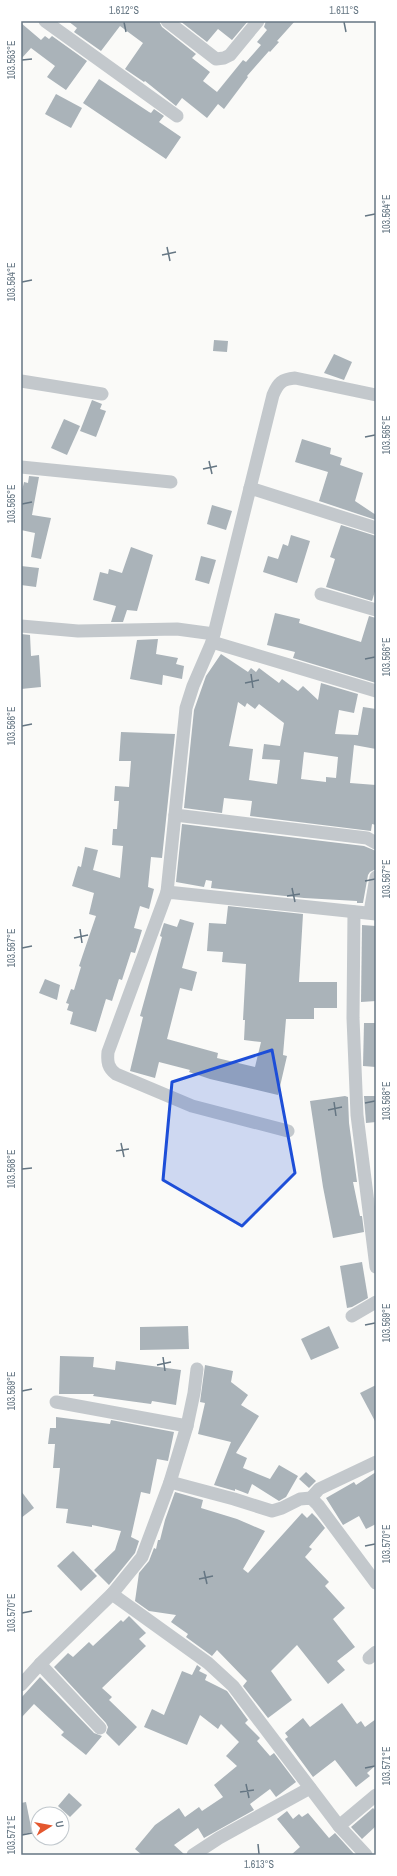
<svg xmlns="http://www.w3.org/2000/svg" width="397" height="1876" viewBox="0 0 397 1876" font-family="'Archivo Narrow',sans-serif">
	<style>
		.building { fill: #aab3b9; fill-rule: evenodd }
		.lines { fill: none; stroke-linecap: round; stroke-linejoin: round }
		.minor { stroke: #c3c8cc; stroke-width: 13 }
		.marked { fill: #1d4ed8; fill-opacity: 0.2; stroke: #1d4ed8; stroke-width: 3; stroke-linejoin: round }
		.ticks { fill: none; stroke: #657683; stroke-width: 1.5 }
		.neatline { fill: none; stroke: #657683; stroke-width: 1.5 }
		.ticks-label { font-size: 10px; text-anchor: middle; fill: #657683 }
	</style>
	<rect width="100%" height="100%" fill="#fafaf8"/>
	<g class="building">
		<polygon points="68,21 159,21 162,27 196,54 192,58 210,72 203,81 217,92 243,60 246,62 261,45 257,42 267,30 264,27 266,21 295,21 277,41 279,42 270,52 269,51 247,76 248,77 224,109 218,104 207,118 182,98 176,106 145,81 144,82 125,69 143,43 120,26 101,51 74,32 77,28"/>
		<polygon points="180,21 248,21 232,40 218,29 207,42"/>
		<polygon points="21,23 41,40 45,36 49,39 52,36 87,61 66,90 47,77 55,66 31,48 21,59"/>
		<polygon points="99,79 149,112 151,113 154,109 164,116 159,122 181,137 166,159 83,103"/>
		<polygon points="56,94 82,108 71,128 45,114"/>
		<polygon points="214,340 228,341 227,352 213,351"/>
		<polygon points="334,354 352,362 344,380 324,373"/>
		<polygon points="92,400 102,404 100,409 106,411 96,437 80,431"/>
		<polygon points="64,419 80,426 67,455 51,448"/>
		<polygon points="302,439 331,448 330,454 342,458 340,465 363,473 355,501 376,515 376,520 319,501 328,472 295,462"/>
		<polygon points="29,476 39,477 32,515 51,518 41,559 31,557 35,533 21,530 21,495 24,482 28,483"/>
		<polygon points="212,505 232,511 226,530 207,524"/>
		<polygon points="341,525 376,536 376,588 372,601 326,587 335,559 330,557"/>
		<polygon points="291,535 310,541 297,583 263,572 268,556 278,559 283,544 288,546"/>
		<polygon points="131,547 153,555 137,611 127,610 123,622 111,622 116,606 93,600 100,572 108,574 109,569 122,573"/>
		<polygon points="201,556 216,560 209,584 195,580"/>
		<polygon points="21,566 39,568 36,587 21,585"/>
		<polygon points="275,613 300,619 299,623 361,642 369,616 376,618 376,683 293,658 295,652 267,645"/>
		<polygon points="21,634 30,635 31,656 39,655 41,687 21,689"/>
		<polygon points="158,639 156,654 178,658 176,664 184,666 182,679 163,675 162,685 130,679 137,640"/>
		<path d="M221,654L248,672L251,668L256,672L259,668L279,683L282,679L298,691L303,686L318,700L321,683L358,694L354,713L339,710L335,734L358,735L363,707L376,709V749L354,745L350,783L376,785V825L372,824L371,831L250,816L252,801L224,798L222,813L184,808L194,710L206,676ZM238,702L245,707L247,703L255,709L259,704L284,723L280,746L264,744L262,759L280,760L277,784L249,780L253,749L229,746ZM304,752L338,757L336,778L326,777V782L301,779Z"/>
		<polygon points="121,732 175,734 162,858 151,857 148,887 154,889 149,909 140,906 134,928 142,930 135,953 131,952 122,980 119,979 112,1001 106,999 96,1032 70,1024 73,1012 67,1010 69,1004 66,1003 71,989 74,990 81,967 79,966 96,916 89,914 94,893 72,886 78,866 81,867 85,847 98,850 93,870 120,878 123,846 112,845 113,829 117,829 119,801 114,801 115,786 129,787 131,761 119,761"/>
		<polygon points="182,824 364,846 376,851 376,869 370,872 368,875 363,903 357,903 357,901 304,898 229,890 211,888 212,881 206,880 204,887 176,882"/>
		<polygon points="228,906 303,914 299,982 337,982 337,1008 314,1008 314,1019 286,1019 283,1055 287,1056 278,1095 210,1079 189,1072 190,1070 159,1062 155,1078 130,1071 143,1017 140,1016 162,937 160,936 162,929 164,923 177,927 180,919 194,923 182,968 197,972 192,991 180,988 167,1039 218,1053 217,1058 255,1067 261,1042 244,1040 245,1020 243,1020 246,964 222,962 223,952 207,951 209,923 226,924"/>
		<polygon points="362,925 376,926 376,1001 361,1002"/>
		<polygon points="45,979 60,985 57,1000 39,993"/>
		<polygon points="364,1023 376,1023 376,1067 363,1066"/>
		<polygon points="345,1096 348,1097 349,1123 357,1182 353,1182 360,1216 362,1216 364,1232 333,1238 323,1187 310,1101"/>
		<polygon points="364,1096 376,1096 376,1122 366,1123"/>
		<polygon points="362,1262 368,1298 352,1307 347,1308 340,1266"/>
		<polygon points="188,1326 189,1349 140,1350 140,1327"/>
		<polygon points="329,1326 339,1348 311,1360 301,1339"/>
		<polygon points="60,1356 94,1357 93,1367 115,1370 116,1361 181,1370 176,1405 152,1401 151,1404 129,1401 93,1396 94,1394 59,1394"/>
		<polygon points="205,1365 233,1371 231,1382 248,1395 241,1405 259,1416 236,1453 247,1458 243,1468 270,1479 279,1465 298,1476 286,1497 279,1501 252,1484 248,1494 235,1489 235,1491 214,1485 231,1442 198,1434 205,1403 200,1402"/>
		<polygon points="376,1385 376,1423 360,1393"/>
		<polygon points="56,1417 110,1424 111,1420 174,1432 168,1461 157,1459 150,1494 141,1492 131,1537 139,1541 135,1553 109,1585 94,1570 115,1550 121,1531 92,1525 92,1527 66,1523 68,1509 56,1508 60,1468 53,1468 55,1444 48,1444 50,1428 56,1428"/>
		<polygon points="306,1472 316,1481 309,1488 299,1479"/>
		<polygon points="376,1472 376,1524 366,1529 359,1516 343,1525 326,1498 354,1482 356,1485"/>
		<polygon points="21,1491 34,1508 21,1518"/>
		<polygon points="175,1492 203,1500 201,1508 237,1519 265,1531 243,1569 248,1573 302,1513 307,1518 312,1513 317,1518 325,1528 309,1547 312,1549 305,1557 329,1582 325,1586 345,1608 333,1619 355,1647 337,1661 345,1670 328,1684 297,1645 271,1671 292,1700 268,1718 243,1686 247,1681 217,1650 212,1656 186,1637 188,1634 171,1622 176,1615 149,1611 135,1601 139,1573 149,1561 154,1548 156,1549 158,1540 160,1540 165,1520"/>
		<polygon points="73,1551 97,1576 81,1591 57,1566"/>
		<polygon points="129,1616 146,1633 139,1639 146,1646 102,1688 112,1697 109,1700 137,1727 119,1746 106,1733 108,1727 106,1723 54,1667 68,1653 73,1657 89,1642 93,1646 121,1620 123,1622"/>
		<polygon points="197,1665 201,1668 199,1671 207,1675 205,1680 227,1691 248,1720 245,1723 260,1738 257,1741 270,1756 274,1753 296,1782 276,1797 270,1789 250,1804 254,1810 204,1838 198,1828 174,1845 185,1855 142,1855 135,1849 155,1825 179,1808 185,1817 199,1807 202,1811 223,1797 214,1785 237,1766 226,1756 239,1742 221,1724 218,1729 200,1715 187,1745 144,1727 152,1709 164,1715 182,1671 192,1675"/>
		<polygon points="40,1677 94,1733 102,1736 86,1755 61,1735 64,1732 34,1704 21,1718 21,1698"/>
		<polygon points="342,1703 357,1724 361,1721 365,1727 376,1719 376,1765 367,1773 370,1776 356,1787 335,1760 313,1777 285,1739 288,1737 285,1733 303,1718 310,1727"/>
		<polygon points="69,1793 82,1805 70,1817 58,1806"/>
		<polygon points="26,1802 32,1832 21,1835 21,1803"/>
		<polygon points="373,1808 376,1811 376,1826 362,1839 351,1827"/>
		<polygon points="287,1811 293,1819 299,1814 302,1817 308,1813 329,1838 335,1833 355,1855 291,1855 300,1847 277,1819"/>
	</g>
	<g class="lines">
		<g class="minor">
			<polyline points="45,21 177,116"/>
			<polyline points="167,21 216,59 224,58 230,55 258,21"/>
			<polyline points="21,381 102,394"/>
			<polyline points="21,467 171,482"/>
			<polyline points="250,488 376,528"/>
			<polyline points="321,594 376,610"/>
			<polyline points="21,626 78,631 177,629 214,634"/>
			<polyline points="212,642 376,691"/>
			<polyline points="175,815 367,838 376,843"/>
			<path d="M167,892L186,708L193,686L212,642L273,395C278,383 282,379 295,378L376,395"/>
			<polyline points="354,912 353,1018 357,1115 376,1267"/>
			<polyline points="370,912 376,877"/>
			<path d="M288,1131L192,1106L116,1074C108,1068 107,1062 108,1052L167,892L376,914"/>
			<polyline points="352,1316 376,1302"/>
			<polyline points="56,1402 187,1426"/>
			<polyline points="170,1482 234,1499 272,1511 282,1508 300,1499 311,1498 318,1505 376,1583"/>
			<polyline points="311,1498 319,1489 376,1462"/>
			<polyline points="112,1594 208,1663 233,1686 339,1826 366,1855"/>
			<polyline points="369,1658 376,1652"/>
			<polyline points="40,1664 100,1728"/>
			<polyline points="21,1685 40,1664 112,1594 142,1557 170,1482 187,1426 194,1393 197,1369"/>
			<polyline points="339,1826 376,1795"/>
			<polyline points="193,1855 219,1838 310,1788"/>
		</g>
	</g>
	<path class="marked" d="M272,1050L295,1173L242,1226L163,1180L172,1082Z"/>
	<path class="ticks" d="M124,22L126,32M344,22L346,32M22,60L32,59M365,216L375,214M167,247L170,261M162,255L176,252M22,282L32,280M365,437L375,435M209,461L212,474M203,469L217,466M22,504L32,502M365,659L375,657M251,674L253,688M245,683L259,680M22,726L32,724M365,881L375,879M292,888L295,902M287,896L300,894M80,929L82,943M74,938L88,935M22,948L32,946M334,1102L336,1116M365,1103L375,1101M328,1110L342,1107M121,1143L124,1157M116,1151L129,1149M22,1169L32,1168M365,1325L375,1323M163,1357L165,1371M157,1365L171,1362M22,1391L32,1389M365,1546L375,1544M204,1571L207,1584M199,1579L213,1576M22,1613L32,1611M365,1768L375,1766M246,1784L249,1798M240,1792L254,1790M22,1835L32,1833M258,1844L259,1854"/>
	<rect width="397" height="1876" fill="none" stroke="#ffffff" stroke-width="44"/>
	<g transform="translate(50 1826) rotate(79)"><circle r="19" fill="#ffffff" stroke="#c1c8cd"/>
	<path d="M0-3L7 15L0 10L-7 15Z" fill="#e4572e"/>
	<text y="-6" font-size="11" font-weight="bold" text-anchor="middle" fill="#657683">U</text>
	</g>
	<rect x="22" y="22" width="353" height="1832" class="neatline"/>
	<g class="ticks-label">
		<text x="124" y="14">1.612°S</text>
		<text x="344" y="14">1.611°S</text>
		<text transform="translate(11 60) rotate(-90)" y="4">103.563°E</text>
		<text transform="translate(386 214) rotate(-90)" y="4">103.564°E</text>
		<text transform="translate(11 282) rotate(-90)" y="4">103.564°E</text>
		<text transform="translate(386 435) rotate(-90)" y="4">103.565°E</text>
		<text transform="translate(11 504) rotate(-90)" y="4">103.565°E</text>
		<text transform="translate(386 657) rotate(-90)" y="4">103.566°E</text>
		<text transform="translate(11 726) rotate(-90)" y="4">103.566°E</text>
		<text transform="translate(386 879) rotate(-90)" y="4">103.567°E</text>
		<text transform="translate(11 948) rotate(-90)" y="4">103.567°E</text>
		<text transform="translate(386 1101) rotate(-90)" y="4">103.568°E</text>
		<text transform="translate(11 1169) rotate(-90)" y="4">103.568°E</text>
		<text transform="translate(386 1323) rotate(-90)" y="4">103.569°E</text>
		<text transform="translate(11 1391) rotate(-90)" y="4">103.569°E</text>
		<text transform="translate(386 1544) rotate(-90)" y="4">103.570°E</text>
		<text transform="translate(11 1613) rotate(-90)" y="4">103.570°E</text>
		<text transform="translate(386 1766) rotate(-90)" y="4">103.571°E</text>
		<text transform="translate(11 1835) rotate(-90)" y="4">103.571°E</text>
		<text x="259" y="1868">1.613°S</text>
	</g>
</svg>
